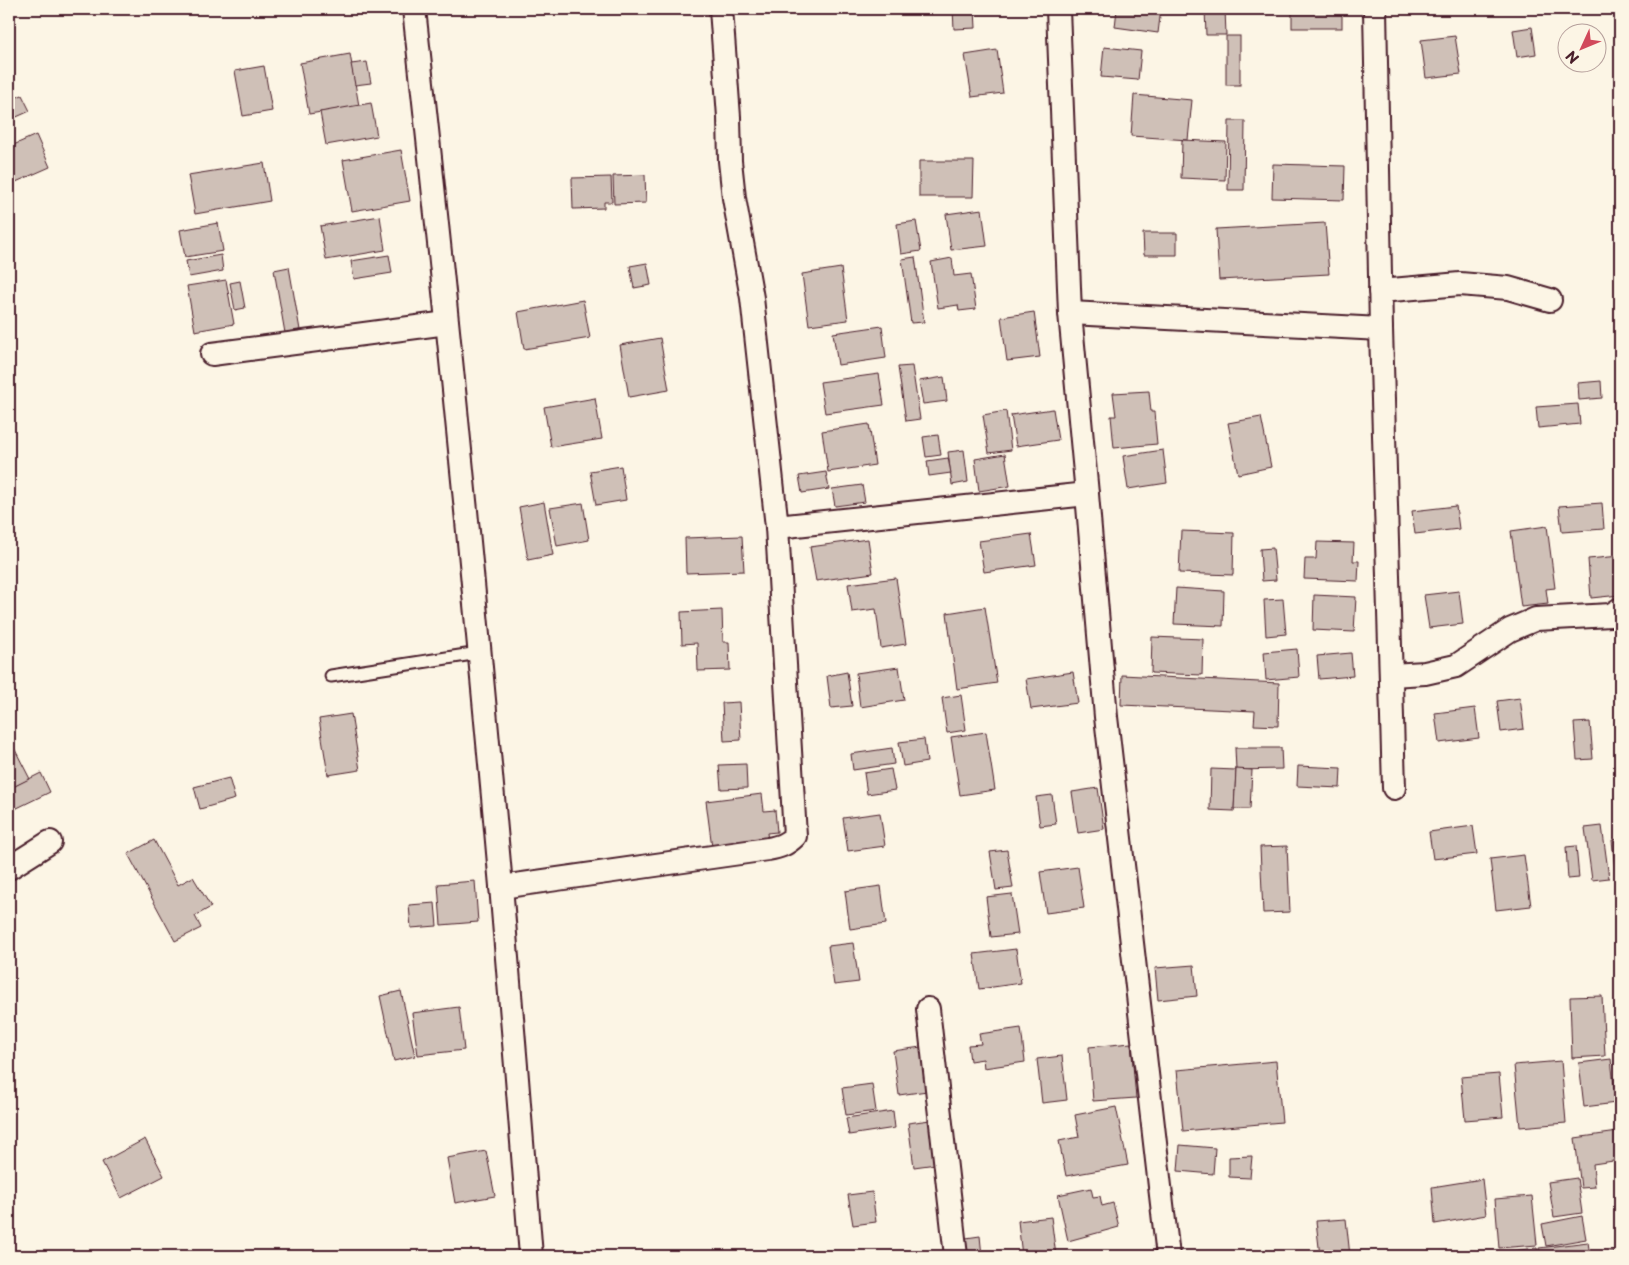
<svg xmlns="http://www.w3.org/2000/svg" width="1629" height="1265" viewBox="0 0 1629 1265" font-family="'Playpen Sans',sans-serif">
	<style>
		.building { fill: #cfc0b7; stroke: #4a1f2b }
		.lines { fill: none; stroke-linecap: round; stroke-linejoin: round }
		.lane-casing { stroke: #4a1f2b; stroke-width: 15 }
		.street-casing { stroke: #4a1f2b; stroke-width: 26 }
		.lane { stroke: #fcf5e5; stroke-width: 11 }
		.street { stroke: #fcf5e5; stroke-width: 22 }
	</style>
	<rect width="100%" height="100%" fill="#fcf5e5"/>
	<filter id="ink" filterUnits="userSpaceOnUse"><feTurbulence type="fractalNoise" baseFrequency=".02" numOctaves="2"/><feDisplacementMap in="SourceGraphic" scale="10" xChannelSelector="R" yChannelSelector="G"/><feConvolveMatrix kernelMatrix="1 2 1 2 8 2 1 2 1" color-interpolation-filters="sRGB"/></filter>
	<g filter="url(#ink)">
		<g class="building">
			<polygon points="953,9 975,9 976,28 954,29"/>
			<polygon points="1117,9 1161,9 1158,33 1115,27"/>
			<polygon points="1205,9 1225,9 1226,35 1206,35"/>
			<rect x="1292" y="9" width="50" height="19"/>
			<polygon points="1532,27 1536,54 1517,57 1513,30"/>
			<rect x="1226" y="36" width="14" height="49"/>
			<polygon points="1455,36 1461,74 1426,78 1421,40"/>
			<polygon points="1104,47 1141,51 1138,80 1101,77"/>
			<polygon points="997,50 1003,93 972,97 965,55"/>
			<polygon points="350,54 359,106 309,114 300,63"/>
			<polygon points="367,62 371,83 355,85 351,64"/>
			<polygon points="264,66 272,111 243,116 235,71"/>
			<polygon points="22,95 30,111 12,119 9,111 9,101"/>
			<polygon points="1134,95 1192,100 1188,140 1131,136"/>
			<polygon points="371,103 377,136 326,145 320,112"/>
			<polygon points="1229,121 1245,121 1244,190 1228,190"/>
			<polygon points="36,135 50,167 9,185 9,147"/>
			<polygon points="1182,140 1226,142 1225,180 1181,178"/>
			<polygon points="401,150 410,201 352,211 343,160"/>
			<polygon points="919,161 974,161 973,197 919,197"/>
			<polygon points="264,163 270,201 195,214 188,175"/>
			<polygon points="1273,164 1345,166 1344,200 1272,198"/>
			<polygon points="645,175 646,203 614,204 613,176"/>
			<polygon points="611,177 612,202 604,202 604,208 573,209 572,178"/>
			<polygon points="982,209 987,246 951,250 946,214"/>
			<polygon points="380,216 385,250 326,260 320,226"/>
			<polygon points="916,221 921,251 901,254 897,224"/>
			<polygon points="218,223 223,251 185,257 180,230"/>
			<polygon points="1325,223 1329,274 1219,280 1216,229"/>
			<polygon points="1143,233 1177,233 1177,255 1144,255"/>
			<polygon points="221,255 223,271 189,277 186,261"/>
			<polygon points="389,255 392,273 354,279 351,261"/>
			<polygon points="915,257 924,322 911,323 902,259"/>
			<polygon points="952,258 954,276 971,274 976,309 959,311 958,305 938,308 931,262"/>
			<polygon points="647,263 651,285 634,288 630,266"/>
			<polygon points="289,267 300,330 285,333 274,270"/>
			<polygon points="841,268 848,320 809,325 802,274"/>
			<polygon points="226,280 234,324 195,331 187,286"/>
			<polygon points="240,281 245,308 235,310 230,283"/>
			<polygon points="583,300 590,338 524,349 518,312"/>
			<polygon points="1034,312 1040,357 1007,361 1001,317"/>
			<polygon points="882,326 886,358 838,365 833,333"/>
			<polygon points="660,338 669,390 629,397 620,345"/>
			<polygon points="912,366 920,419 906,421 898,367"/>
			<polygon points="879,374 884,405 825,413 820,382"/>
			<polygon points="944,377 947,401 923,404 919,381"/>
			<polygon points="1601,381 1602,398 1579,400 1578,383"/>
			<polygon points="1149,391 1151,412 1154,412 1157,444 1114,448 1111,416 1116,416 1113,393"/>
			<polygon points="595,398 602,439 551,447 544,407"/>
			<polygon points="1578,404 1580,424 1538,428 1536,407"/>
			<polygon points="1053,409 1058,440 1016,446 1011,415"/>
			<polygon points="1006,411 1011,450 989,453 983,415"/>
			<polygon points="1261,417 1271,467 1238,474 1228,423"/>
			<polygon points="869,424 875,465 828,472 822,431"/>
			<polygon points="938,435 941,455 926,457 923,437"/>
			<polygon points="964,450 968,482 952,485 948,452"/>
			<polygon points="1163,450 1167,483 1128,489 1123,456"/>
			<polygon points="1005,454 1010,486 979,491 975,459"/>
			<polygon points="948,458 951,473 929,476 927,461"/>
			<polygon points="621,466 626,500 596,505 590,471"/>
			<polygon points="826,472 829,489 802,493 799,476"/>
			<polygon points="862,485 865,502 835,506 832,489"/>
			<polygon points="544,502 553,555 528,560 519,507"/>
			<polygon points="583,503 589,540 557,546 550,508"/>
			<polygon points="1602,503 1604,529 1562,532 1559,506"/>
			<polygon points="1456,506 1459,529 1415,534 1412,511"/>
			<polygon points="1547,526 1555,588 1546,589 1548,604 1521,607 1511,531"/>
			<polygon points="1181,531 1234,533 1233,575 1179,573"/>
			<polygon points="1031,534 1036,565 984,572 979,541"/>
			<polygon points="742,536 744,571 686,573 685,538"/>
			<polygon points="868,539 873,573 816,581 810,547"/>
			<polygon points="1317,542 1354,543 1353,561 1359,561 1358,581 1304,579 1305,559 1316,559"/>
			<polygon points="1273,548 1276,580 1262,581 1260,549"/>
			<polygon points="1620,556 1620,595 1591,598 1588,559"/>
			<polygon points="896,578 906,644 881,648 876,609 852,612 848,584"/>
			<polygon points="1176,588 1224,591 1223,626 1174,624"/>
			<polygon points="1459,591 1463,624 1429,628 1424,595"/>
			<polygon points="1314,595 1356,597 1354,632 1313,630"/>
			<polygon points="1283,599 1286,634 1266,636 1264,600"/>
			<polygon points="985,607 997,683 957,689 947,613"/>
			<polygon points="722,610 723,642 729,642 730,670 698,671 697,643 682,644 681,612"/>
			<polygon points="1152,637 1203,639 1202,675 1151,673"/>
			<polygon points="1297,649 1299,677 1266,680 1264,652"/>
			<polygon points="1351,653 1353,676 1319,679 1317,656"/>
			<polygon points="899,667 904,700 860,707 856,673"/>
			<polygon points="847,672 852,706 831,708 827,676"/>
			<polygon points="1073,672 1078,703 1031,709 1026,679"/>
			<polygon points="1122,675 1279,683 1278,726 1254,725 1255,711 1121,705"/>
			<polygon points="961,695 966,730 947,733 942,698"/>
			<polygon points="1520,698 1524,729 1501,732 1497,701"/>
			<polygon points="739,702 741,740 724,741 722,703"/>
			<polygon points="1475,708 1479,738 1439,743 1435,713"/>
			<polygon points="351,714 360,770 328,775 319,719"/>
			<polygon points="1590,722 1593,759 1577,760 1574,723"/>
			<polygon points="986,732 995,790 960,795 951,737"/>
			<polygon points="924,739 927,762 903,766 899,742"/>
			<polygon points="11,742 30,779 9,789 9,743"/>
			<polygon points="892,748 894,764 853,770 851,754"/>
			<polygon points="1235,748 1281,748 1282,769 1236,770"/>
			<polygon points="746,764 747,788 721,789 719,765"/>
			<polygon points="1298,766 1341,768 1340,788 1297,786"/>
			<polygon points="891,769 895,790 867,794 864,773"/>
			<polygon points="1211,769 1236,770 1234,811 1210,810"/>
			<polygon points="1236,769 1252,770 1250,809 1234,809"/>
			<polygon points="41,773 50,792 11,811 9,806 9,789"/>
			<polygon points="229,778 235,799 200,809 194,787"/>
			<polygon points="1098,788 1104,829 1078,833 1072,792"/>
			<polygon points="762,794 764,811 775,810 777,832 767,833 769,848 713,855 706,801"/>
			<polygon points="1052,795 1056,824 1040,826 1036,797"/>
			<polygon points="880,813 885,846 848,851 843,818"/>
			<polygon points="1473,826 1477,854 1433,859 1429,832"/>
			<polygon points="1602,826 1609,878 1592,880 1585,828"/>
			<polygon points="1620,839 1620,891 1617,891 1612,840"/>
			<polygon points="154,840 178,885 193,877 211,907 195,916 201,928 175,941 128,854"/>
			<polygon points="1287,846 1290,912 1263,913 1260,847"/>
			<polygon points="1576,846 1579,878 1568,879 1566,847"/>
			<polygon points="1007,850 1013,888 996,890 990,852"/>
			<polygon points="1524,855 1531,906 1496,910 1490,859"/>
			<polygon points="1078,867 1084,908 1046,913 1040,872"/>
			<polygon points="475,881 478,922 441,925 438,884"/>
			<polygon points="881,886 886,924 850,929 845,891"/>
			<polygon points="1012,894 1018,934 991,937 986,897"/>
			<polygon points="435,903 437,926 411,928 409,905"/>
			<polygon points="853,943 859,982 834,985 828,946"/>
			<polygon points="1016,949 1021,983 979,989 974,954"/>
			<polygon points="1194,965 1197,996 1158,1000 1155,968"/>
			<polygon points="401,991 415,1056 394,1061 380,996"/>
			<polygon points="1602,996 1605,1056 1572,1058 1570,997"/>
			<polygon points="459,1007 464,1050 418,1055 412,1013"/>
			<polygon points="1021,1028 1025,1062 984,1068 983,1059 970,1061 968,1045 981,1044 979,1034"/>
			<polygon points="1131,1043 1136,1098 1093,1101 1089,1047"/>
			<polygon points="921,1047 927,1091 899,1095 893,1051"/>
			<polygon points="1062,1056 1067,1100 1042,1103 1037,1059"/>
			<polygon points="1611,1059 1616,1103 1584,1107 1579,1063"/>
			<polygon points="1276,1061 1282,1122 1183,1131 1177,1070"/>
			<polygon points="1561,1061 1566,1123 1520,1127 1514,1065"/>
			<polygon points="1499,1074 1503,1117 1465,1120 1461,1077"/>
			<polygon points="872,1084 876,1111 846,1115 842,1088"/>
			<polygon points="1116,1107 1128,1165 1066,1176 1059,1141 1079,1137 1075,1115"/>
			<polygon points="893,1111 895,1128 849,1135 846,1118"/>
			<polygon points="930,1120 936,1164 914,1167 908,1123"/>
			<polygon points="1618,1132 1620,1144 1620,1160 1593,1164 1595,1187 1581,1188 1575,1138"/>
			<polygon points="145,1139 164,1176 121,1198 102,1162"/>
			<polygon points="1180,1145 1215,1148 1213,1174 1178,1171"/>
			<polygon points="486,1151 495,1196 455,1203 447,1158"/>
			<polygon points="1252,1156 1250,1178 1229,1177 1229,1157"/>
			<polygon points="1577,1178 1582,1213 1554,1217 1548,1182"/>
			<polygon points="1482,1179 1486,1215 1435,1224 1432,1187"/>
			<polygon points="1091,1188 1093,1197 1100,1196 1102,1206 1113,1203 1119,1227 1068,1241 1058,1195"/>
			<polygon points="872,1192 876,1222 853,1225 848,1195"/>
			<polygon points="1532,1196 1537,1245 1499,1248 1495,1199"/>
			<polygon points="1582,1216 1586,1239 1546,1246 1542,1224"/>
			<polygon points="1051,1217 1056,1256 1022,1256 1018,1221"/>
			<polygon points="1346,1219 1350,1256 1320,1256 1316,1221"/>
			<polygon points="980,1236 982,1256 961,1256 959,1239"/>
			<polygon points="1588,1242 1590,1256 1540,1256 1539,1248"/>
			<polygon points="1537,1248 1538,1256 1493,1256 1493,1253"/>
			<polygon points="1620,1251 1620,1256 1612,1256 1611,1252"/>
			<polygon points="1611,1252 1612,1256 1593,1256 1593,1254"/>
		</g>
		<g class="lines">
			<defs>
				<polyline id="lane" points="331,676 479,653"/>
				<g id="street">
					<path d="M414,9C446,301 475,593 501,886C512,1009 521,1133 531,1256"/>
					<polyline points="1058,9 1070,313 1087,494 1106,717 1168,1256"/>
					<polyline points="1375,9 1381,329 1394,788"/>
					<polyline points="1380,291 1460,284 1508,288 1550,300"/>
					<polyline points="1070,313 1381,329"/>
					<polyline points="212,354 447,323"/>
					<polyline points="777,527 1087,494"/>
					<polyline points="1391,675 1425,673 1456,666 1510,630 1536,619 1611,615 1620,609"/>
					<polyline points="9,868 50,842"/>
					<path d="M501,887L768,849C779,847 786,845 795,836L777,527L752,298L734,198L730,161L729,117L721,9"/>
					<polyline points="928,1009 956,1256"/>
				</g>
			</defs>
			<use href="#lane" class="lane-casing"/>
			<use href="#street" class="street-casing"/>
			<use href="#lane" class="lane"/>
			<use href="#street" class="street"/>
		</g>
	</g>
	<rect width="1629" height="1265" fill="none" stroke="#fcf5e5" stroke-width="30"/>
	<rect x="15" y="15" width="1599" height="1235" fill="none" stroke="#4a1f2b" stroke-width="2" filter="url(#ink)"/>
	<g transform="translate(1582 48) rotate(226)"><circle r="24" fill="#fcf5e5" stroke="#b59f9b"/>
	<path d="M0-4L9 19L0 12L-9 19Z" fill="#d1495b"/>
	<text y="-8" font-size="14" font-weight="bold" text-anchor="middle" fill="#4a1f2b">N</text>
	</g>
</svg>
